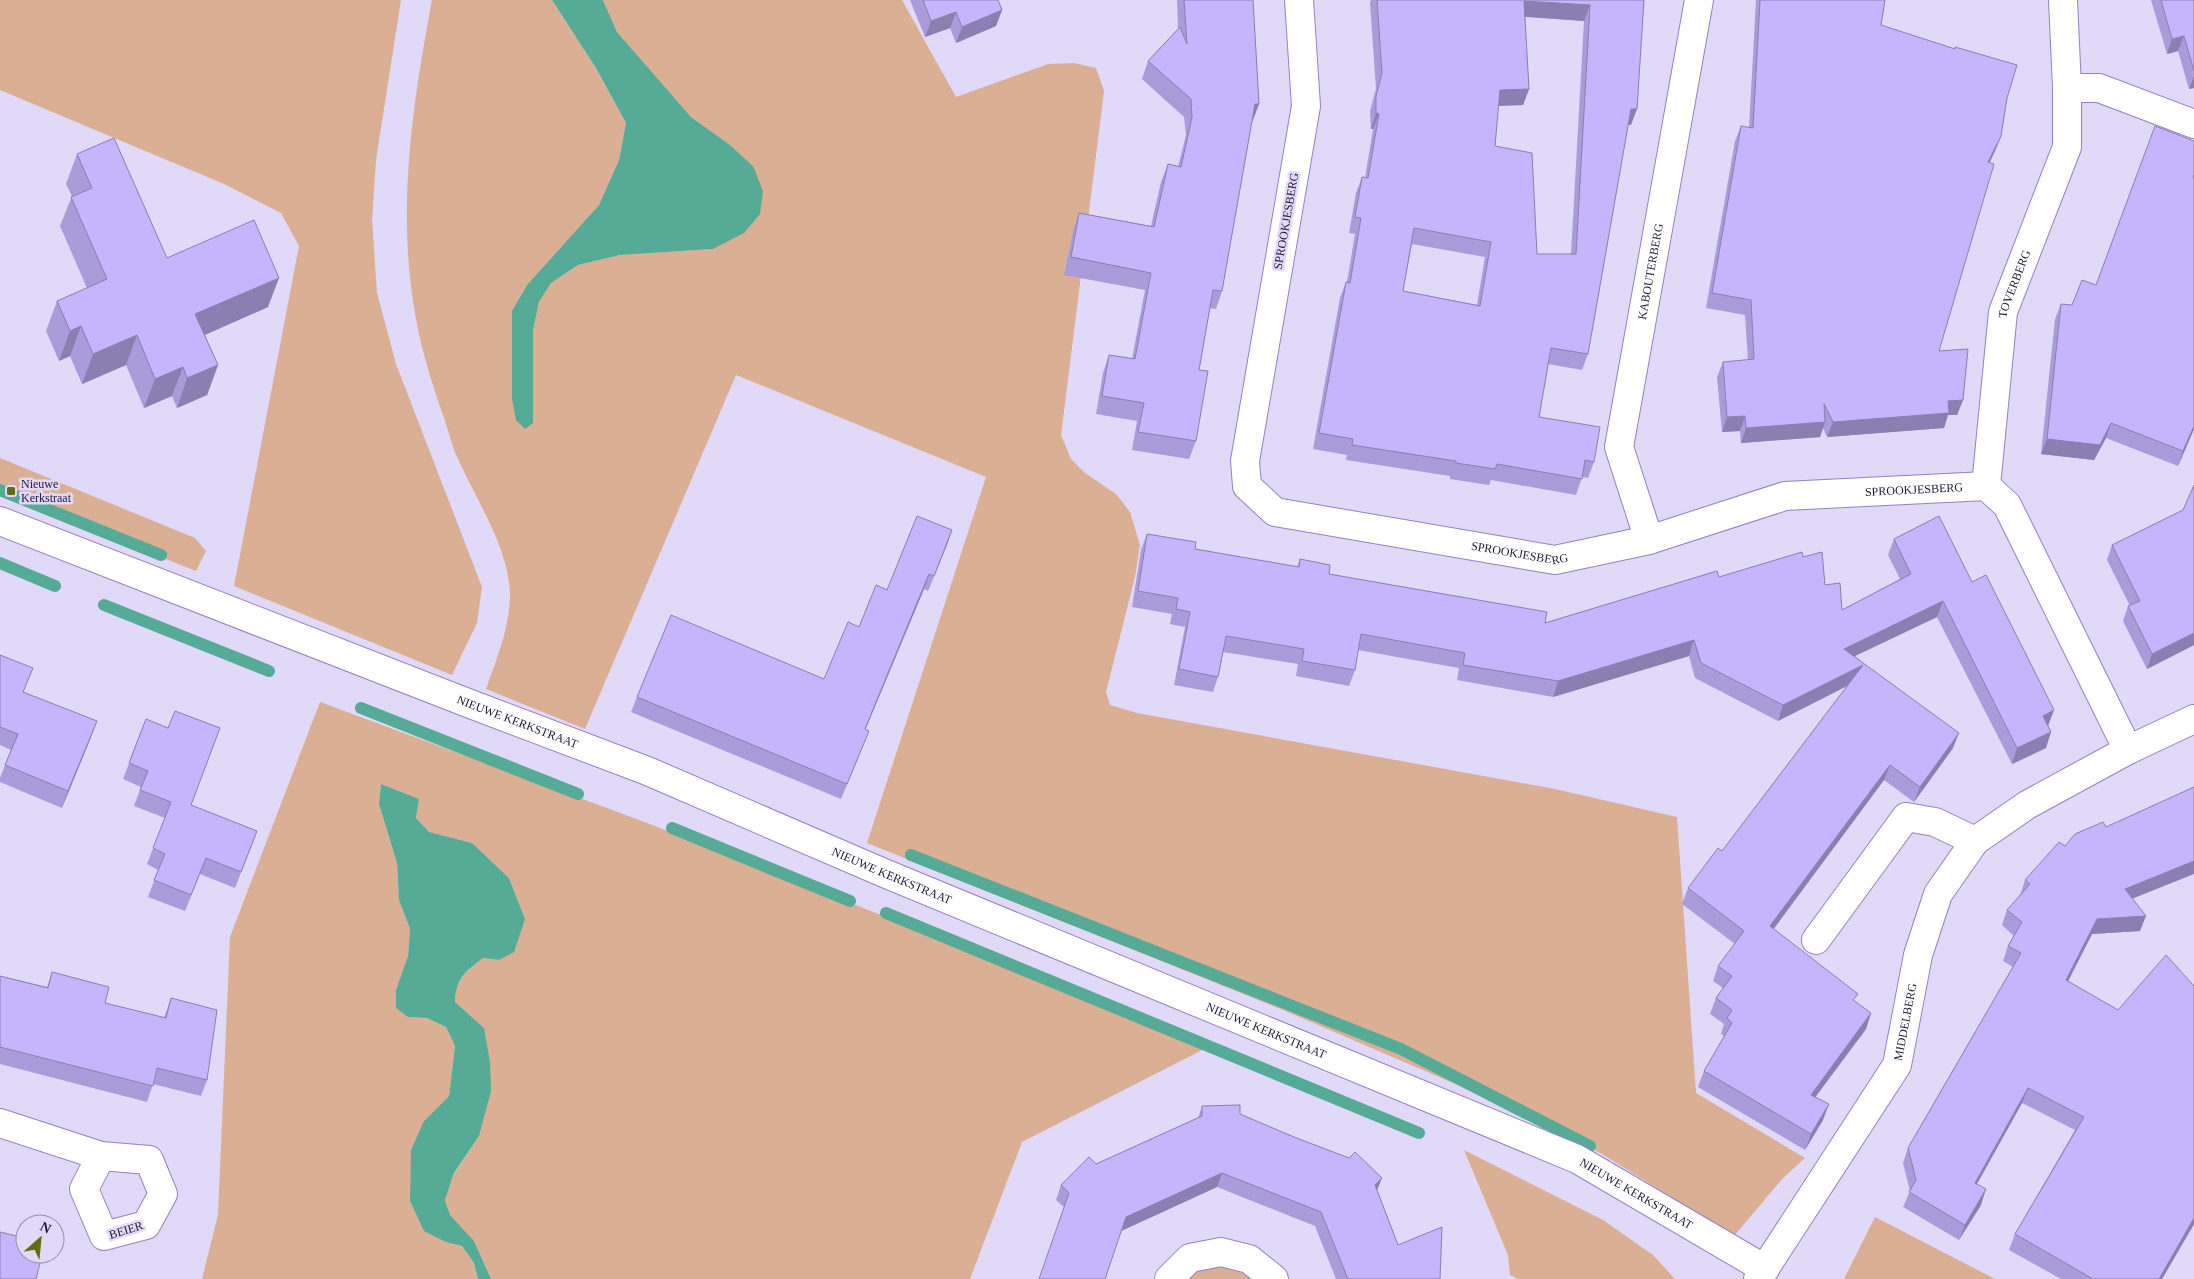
<svg xmlns="http://www.w3.org/2000/svg" width="2194" height="1279" viewBox="0 0 2194 1279" font-family="Georgia,serif">
	<style>
		.green { fill: #daaf93 }
		.water { fill: #55ab96 }
		.lines { fill: none; stroke-linecap: round; stroke-linejoin: round }
		.stream { stroke: #55ab96; stroke-width: 12 }
		.minor-casing { stroke: #9381c7; stroke-width: 30 }
		.minor { stroke: #fff; stroke-width: 28 }
		.wall { fill: #aa9bda; fill-rule: evenodd }
		.shaded-wall { fill: #8b7eb1 }
		.building { fill: #c6b4fd; stroke: #8b7eb1; fill-rule: evenodd }
		.poi-dot { fill: #636c13; stroke: #e0d9f7; stroke-width: 2 }
		.labels { text-anchor: middle; dominant-baseline: central; stroke-width: 5; stroke-linejoin: round; paint-order: stroke }
		.street-label { font-size: 12px; fill: #211935; stroke: #e0d9f7 }
		.poi-label { font-size: 12px; fill: #211935; stroke: #e0d9f7; text-anchor: start }
	</style>
	<rect width="100%" height="100%" fill="#e0d9f7"/>
	<g class="green">
		<polygon points="0,0 401,0 376,160 372,220 377,293 396,364 482,587 477,623 452,675 234,586 299,246 281,213 224,184 0,90"/>
		<path d="M432,0H552L596,68L626,123L619,160L599,205L527,285L512,311V399L533,423V330L539,302L551,283L578,265L620,255L713,249L753,166L730,145L691,117L617,32L603,0H902L956,97L1048,64L1074,63L1096,68L1104,91L1061,435L1071,459L1085,473L1116,494L1130,512L1140,545L1135,577L1106,692L1110,705L1137,713L1555,789L1677,817L1696,1093L1805,1158L1783,1178L1734,1236L1602,1154L1516,1110L1283,1010L867,843L986,477L736,375L585,729L486,689C497,658 510,627 510,594C509,549 477,501 459,461C452,447 449,432 444,418C433,386 422,353 416,319C396,210 412,108 432,0Z"/>
		<polygon points="0,458 195,538 206,551 196,571 0,493"/>
		<path d="M320,702L642,821L1212,1045L1022,1142L970,1279H491L474,1241L450,1215L445,1200L454,1174L479,1136L484,1028L455,1002C456,978 465,973 483,958L499,960L525,919L509,878L472,843L429,832L416,818L419,799L381,784L379,804L397,863L399,900L410,929L408,956L396,990L408,1017L427,1018L446,1027L455,1046L449,1096L424,1121L446,1242L462,1246L474,1263L478,1279H202L218,1215L230,937Z"/>
		<polygon points="1464,1150 1603,1220 1653,1255 1675,1279 1518,1279 1510,1275 1508,1255"/>
		<polygon points="1875,1217 1995,1279 1844,1279"/>
		<polygon points="1221,1259 1264,1279 1181,1279 1187,1272"/>
	</g>
	<g class="water">
		<polygon points="552,0 603,0 617,32 691,117 730,145 753,166 763,191 760,214 744,233 713,249 620,255 578,265 551,283 539,302 533,330 533,423 525,429 516,420 512,399 512,311 527,285 599,205 619,160 626,123 596,68"/>
		<path d="M381,784L419,799L416,818L429,832L472,843L509,878L525,919L514,952L499,960L483,958C465,972 456,978 455,1002L484,1028L490,1062L491,1091L479,1136L454,1173L445,1200L450,1215L474,1241L491,1279H478L474,1263L462,1246L446,1242L424,1231L410,1201L411,1150L424,1121L449,1096L455,1046L446,1027L427,1018L408,1017L396,1008V990L408,956L410,929L399,900L397,863L379,804Z"/>
	</g>
	<g class="lines">
		<g class="stream">
			<polyline points="0,490 161,555"/>
			<polyline points="0,563 55,586"/>
			<polyline points="104,605 269,671"/>
			<polyline points="361,708 578,794"/>
			<polyline points="672,828 850,901"/>
			<polyline points="911,855 1401,1049 1590,1146"/>
			<polyline points="886,913 1419,1133"/>
		</g>
		<defs>
			<g id="minor">
				<path id="s1" d="M1299,0L1306,106L1245,461L1247,486L1275,512L1555,560L1649,540L1785,496L1986,486L2007,505L2128,750"/>
				<polyline points="2067,88 2099,88 2194,124"/>
				<path id="s2" d="M1986,486L2003,312L2067,147V88L2063,0"/>
				<path id="s3" d="M0,521L473,705L645,770L884,873L1577,1159L1765,1269"/>
				<path id="s4" d="M1649,540L1619,447L1699,0"/>
				<polyline points="1816,940 1906,817 1935,822 1975,841"/>
				<polyline points="0,1123 101,1156 149,1160 163,1194 146,1225 104,1236 84,1189 101,1156"/>
				<polyline points="1169,1279 1190,1258 1221,1252 1249,1259 1274,1279"/>
				<path id="s5" d="M1758,1279L1897,1065L1918,955L1938,894L1975,841L2027,805L2128,750L2194,719"/>
			</g>
		</defs>
		<use href="#minor" class="minor-casing"/>
		<use href="#minor" class="minor"/>
	</g>
	<g class="wall">
		<polygon points="910,0 998,0 1002,10 996,26 956,43 950,28 925,37"/>
		<polygon points="1177,0 1253,0 1259,104 1252,122 1222,291 1216,309 1210,308 1199,370 1196,441 1189,459 1132,450 1137,421 1096,414 1103,373 1109,355 1132,359 1145,290 1064,275 1073,231 1079,213 1151,226 1161,182 1168,164 1178,167 1186,135 1184,117 1142,79 1148,61 1178,29"/>
		<path d="M1371,0H1644L1631,125H1628L1588,354L1582,370L1548,364L1539,417L1594,462L1588,478L1582,477L1576,495L1491,480L1489,485L1450,479V476L1346,460L1347,455L1313,449L1340,298L1346,282H1347L1355,234L1349,233L1356,193L1362,177L1365,178L1373,129H1371L1370,111L1376,89L1370,3ZM1525,17L1584,21L1571,254H1537L1495,146L1498,106L1523,105L1529,89ZM1412,244L1485,257L1477,305L1403,291Z"/>
		<polygon points="1756,0 1885,0 1881,25 2007,98 2001,136 1995,151 1990,162 1939,351 1963,400 1957,415 1948,415 1944,428 1827,437 1823,428 1820,437 1741,443 1740,431 1722,432 1717,377 1723,362 1748,360 1745,315 1706,308 1735,141 1741,126 1749,128"/>
		<polygon points="2151,0 2194,0 2194,88 2189,89 2178,51 2167,54"/>
		<polygon points="77,154 167,258 268,307 205,335 218,365 207,395 177,408 172,396 144,408 126,365 82,384 70,356 59,361 46,331 57,301 87,288 60,226 72,196 66,184"/>
		<polygon points="2193,178 2194,178 2194,429 2178,466 2106,438 2094,460 2041,454 2055,319 2061,304 2072,305 2096,285"/>
		<polygon points="2194,485 2194,645 2147,669 2123,621 2128,606 2130,606 2107,560 2112,545 2183,510"/>
		<polygon points="952,530 928,591 924,589 865,729 869,731 841,799 631,712 637,697 824,679 859,627 887,590"/>
		<polygon points="1147,534 1195,549 1297,567 1300,559 1329,574 1545,623 1719,577 1803,557 1825,585 1842,610 1900,579 1888,555 1894,539 1972,582 2048,726 2046,748 2012,764 1937,617 1855,656 1953,748 1914,802 1884,780 1773,929 1855,1002 1871,1013 1866,1029 1815,1097 1823,1120 1805,1150 1698,1087 1704,1071 1724,1036 1721,1034 1724,1024 1710,1014 1716,998 1723,988 1713,981 1718,966 1735,944 1682,904 1688,888 1722,851 1848,685 1778,721 1695,678 1689,656 1553,697 1457,680 1459,668 1358,650 1355,670 1349,686 1296,676 1298,664 1223,652 1218,677 1213,692 1174,685 1185,627 1170,624 1172,614 1132,607 1141,550"/>
		<polygon points="0,655 23,693 91,737 62,808 0,782 0,778 11,750 0,745"/>
		<polygon points="146,719 191,805 251,847 235,888 200,874 185,911 148,897 158,870 147,864 165,818 134,806 141,787 123,779"/>
		<polygon points="2025,880 2132,898 2140,931 2092,934 2068,981 2194,1224 2162,1279 2061,1279 2009,1250 2015,1234 2075,1130 2022,1103 1977,1184 1981,1205 1959,1240 1903,1207 1910,1191 1903,1163 1908,1148 2013,967 2003,961 2008,946 2014,936 2002,925 2007,910 2020,896"/>
		<polygon points="52,972 105,1003 164,1018 171,998 207,1080 201,1096 153,1084 147,1102 0,1064 0,976 47,987"/>
		<polygon points="1202,1106 1240,1114 1377,1190 1398,1245 1440,1279 1336,1279 1315,1226 1217,1187 1121,1231 1064,1207 1056,1200 1061,1185 1096,1164 1198,1118"/>
	</g>
	<g class="shaded-wall">
		<polygon points="1524,1 1590,5 1584,21 1518,16"/>
		<polygon points="1002,10 996,26 956,43 962,27"/>
		<polygon points="956,12 950,28 925,37 931,21"/>
		<polygon points="2184,36 2178,51 2167,54 2172,39"/>
		<polygon points="2194,76 2194,88 2189,89"/>
		<polygon points="1529,89 1523,105 1494,106 1500,90"/>
		<polygon points="1255,104 1259,104 1252,122 1248,122"/>
		<polygon points="1631,109 1637,109 1631,125 1625,125"/>
		<polygon points="1376,113 1379,114 1373,129 1371,129"/>
		<polygon points="2001,136 1995,151 1982,177 1988,162"/>
		<polygon points="279,278 268,307 184,344 195,314"/>
		<polygon points="81,326 70,356 59,361 70,331"/>
		<polygon points="137,335 126,365 82,384 93,354"/>
		<polygon points="218,365 207,395 177,408 187,378"/>
		<polygon points="183,367 172,396 144,408 155,379"/>
		<polygon points="1963,400 1957,415 1948,415 1944,428 1827,437 1833,422 1948,401"/>
		<polygon points="1745,416 1740,431 1722,432 1727,417"/>
		<polygon points="1825,422 1820,437 1741,443 1746,428"/>
		<polygon points="2111,423 2106,438 2094,460 2041,454 2047,439"/>
		<polygon points="2194,426 2194,429 2178,466 2183,451"/>
		<polygon points="952,530 947,545 928,591 934,576"/>
		<polygon points="929,574 924,589 859,745 865,729"/>
		<polygon points="1943,601 1937,617 1838,664 1844,649"/>
		<polygon points="2194,633 2194,645 2147,669 2152,654"/>
		<polygon points="1694,640 1689,656 1553,697 1558,681"/>
		<polygon points="1863,665 1857,681 1778,721 1783,705"/>
		<polygon points="2054,710 2048,726 2043,716"/>
		<polygon points="97,721 91,737 62,808 68,791"/>
		<polygon points="2051,732 2046,748 2012,764 2017,748"/>
		<polygon points="1959,733 1953,748 1914,802 1920,787"/>
		<polygon points="1890,765 1884,780 1764,942 1770,926"/>
		<polygon points="2194,861 2194,874 2119,904 2125,889"/>
		<polygon points="2146,916 2140,931 2092,934 2061,995 2066,980 2097,919"/>
		<polygon points="1871,1013 1866,1029 1805,1111 1811,1095"/>
		<polygon points="2028,1088 2022,1103 1969,1198 1975,1183"/>
		<polygon points="1829,1104 1823,1120 1805,1150 1811,1134"/>
		<polygon points="1222,1173 1217,1187 1121,1231 1126,1217"/>
		<polygon points="1382,1178 1376,1193 1375,1185"/>
		<polygon points="1986,1189 1981,1205 1959,1240 1965,1225"/>
		<polygon points="2194,1218 2194,1224 2162,1279 2159,1279"/>
	</g>
	<g class="building">
		<polygon points="923,0 998,0 1002,10 962,27 956,12 931,21"/>
		<polygon points="1184,0 1253,0 1259,104 1255,104 1222,291 1213,290 1199,370 1208,371 1196,441 1138,432 1144,403 1102,396 1109,355 1135,359 1151,273 1071,257 1079,213 1154,227 1168,164 1181,167 1192,117 1191,99 1148,61 1180,27 1187,44"/>
		<path d="M1377,0H1644L1637,109H1631L1588,354L1551,348L1539,417L1600,427L1594,462L1585,460L1582,479L1497,464L1495,469L1456,463V461L1352,445L1353,439L1319,433L1346,282L1350,283L1361,218L1355,217L1362,177L1368,178L1379,114L1376,113V96L1382,73ZM1524,1L1590,5L1576,254H1537L1532,153L1495,146L1500,90L1529,89ZM1414,228L1491,242L1480,306L1403,291Z"/>
		<polygon points="1760,0 1885,0 1881,25 1955,49 1955,47 2017,65 2007,98 2001,136 1988,162 1994,164 1939,351 1968,349 1963,400 1948,401 1949,413 1833,422 1824,404 1825,422 1746,428 1745,416 1727,417 1723,362 1754,359 1751,300 1712,293 1741,126 1753,128"/>
		<polygon points="2161,0 2194,0 2194,71 2184,36 2172,39"/>
		<polygon points="2155,126 2194,141 2194,174 2193,178 2194,178 2194,426 2183,451 2111,423 2100,445 2047,439 2061,304 2072,305 2082,280 2096,285"/>
		<polygon points="114,138 167,258 254,220 279,278 195,314 218,365 187,378 183,367 155,379 137,335 93,354 81,326 70,331 57,301 107,279 71,197 92,188 77,154"/>
		<polygon points="2194,485 2194,633 2152,654 2128,606 2140,601 2112,545 2183,510"/>
		<polygon points="917,516 952,530 934,576 929,574 900,644 865,729 869,731 847,784 637,697 671,615 824,679 848,622 859,627 876,585 887,590"/>
		<polygon points="1939,516 1972,582 1986,575 2054,710 2043,716 2051,732 2017,748 1943,601 1844,649 1959,733 1920,787 1890,765 1770,926 1858,994 1853,1000 1871,1013 1811,1095 1829,1104 1811,1134 1704,1071 1732,1023 1727,1018 1732,1010 1716,998 1732,976 1718,966 1744,931 1688,888 1718,848 1722,851 1863,665 1783,705 1701,663 1694,640 1558,681 1463,665 1465,653 1361,634 1355,670 1302,661 1304,649 1226,636 1218,677 1179,669 1190,612 1176,609 1178,598 1138,591 1147,534 1196,542 1195,549 1299,567 1300,559 1330,565 1329,574 1547,612 1545,623 1717,571 1719,577 1802,552 1803,557 1822,552 1825,585 1840,583 1842,610 1911,574 1894,539"/>
		<polygon points="0,655 33,668 23,692 97,721 68,791 5,765 18,734 0,727"/>
		<polygon points="175,711 220,728 191,805 257,831 241,872 206,858 191,895 154,880 165,854 153,848 171,802 140,790 148,771 129,763 146,719 168,728"/>
		<polygon points="2194,787 2194,861 2125,889 2146,916 2097,919 2066,980 2118,1010 2166,955 2194,986 2194,1218 2159,1279 2093,1279 2015,1234 2084,1117 2028,1088 1975,1183 1986,1189 1965,1225 1909,1192 1916,1180 1908,1148 2021,953 2008,946 2022,922 2007,910 2030,884 2025,880 2059,842 2065,846 2075,834 2103,822 2106,827"/>
		<polygon points="52,972 109,987 105,1003 166,1018 171,998 217,1010 207,1080 157,1068 153,1086 0,1047 0,976 48,988"/>
		<polygon points="1240,1105 1240,1114 1294,1137 1349,1158 1355,1152 1382,1178 1375,1185 1398,1245 1442,1227 1440,1279 1348,1279 1321,1212 1222,1173 1126,1217 1105,1279 1039,1279 1069,1193 1061,1185 1089,1157 1096,1164 1202,1116 1202,1106"/>
		<polygon points="0,1232 25,1238 25,1246 24,1250 25,1251 25,1254 42,1255 36,1279 0,1279"/>
	</g>
	<rect class="poi-dot" x="6" y="486" width="10" height="10" rx="2.5"/>
	<g class="labels">
		<g class="street-label">
			<text transform="translate(1286 221) rotate(-80)">SPROOKJESBERG</text>
			<text stroke="none"><textPath href="#s4" startOffset="276">KABOUTERBERG</textPath></text>
			<text stroke="none"><textPath href="#s2" startOffset="205">TOVERBERG</textPath></text>
			<text stroke="none"><textPath href="#s1" startOffset="1182">SPROOKJESBERG</textPath></text>
			<text stroke="none"><textPath href="#s1" startOffset="778">SPROOKJESBERG</textPath></text>
			<text stroke="none"><textPath href="#s3" startOffset="555">NIEUWE KERKSTRAAT</textPath></text>
			<text stroke="none"><textPath href="#s3" startOffset="960">NIEUWE KERKSTRAAT</textPath></text>
			<text stroke="none"><textPath href="#s5" startOffset="299">MIDDELBERG</textPath></text>
			<text stroke="none"><textPath href="#s3" startOffset="1365">NIEUWE KERKSTRAAT</textPath></text>
			<text stroke="none"><textPath href="#s3" startOffset="1770">NIEUWE KERKSTRAAT</textPath></text>
			<text transform="translate(126 1230) rotate(-17)">BEIER</text>
		</g>
		<g class="poi-label">
			<text x="21" y="484">Nieuwe<tspan x="21" dy="14">Kerkstraat</tspan></text>
		</g>
	</g>
	<g transform="translate(40 1239) rotate(27)"><circle r="24" fill="#e0d9f7" stroke="#948ca9"/>
	<path d="M0-4L9 19L0 12L-9 19Z" fill="#636c13"/>
	<text y="-8" font-size="14" font-weight="bold" text-anchor="middle" fill="#211935">N</text>
	</g>
</svg>
